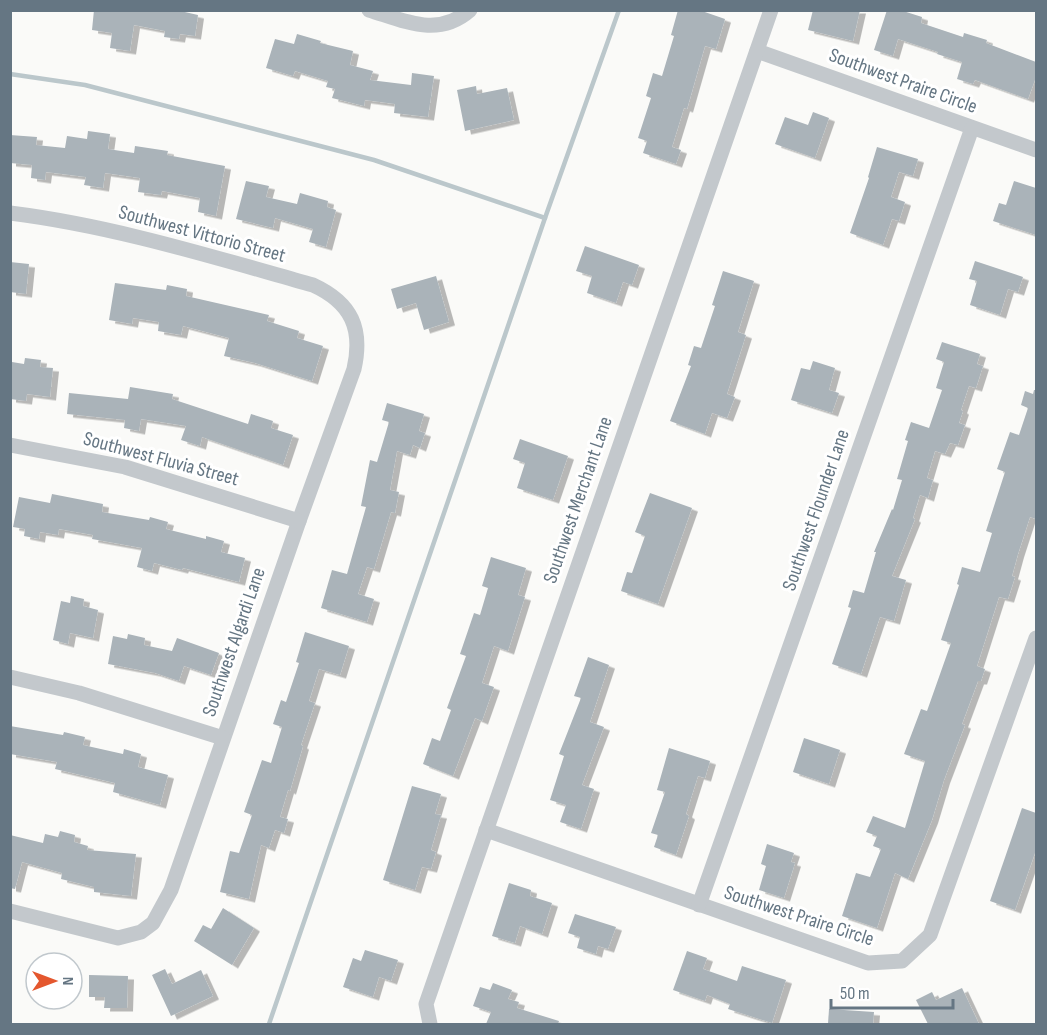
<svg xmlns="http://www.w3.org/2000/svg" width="1047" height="1035" viewBox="0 0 1047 1035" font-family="'Sofia Sans Condensed',sans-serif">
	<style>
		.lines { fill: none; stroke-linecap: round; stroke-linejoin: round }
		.stream { stroke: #bbc7cb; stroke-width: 4.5 }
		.building { fill: #aab3b9; filter: url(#shadow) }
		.minor { stroke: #c3c8cc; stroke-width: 15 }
		.labels { text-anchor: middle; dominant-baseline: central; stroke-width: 6; stroke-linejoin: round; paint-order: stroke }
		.street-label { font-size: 20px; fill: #657683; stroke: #fff }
	</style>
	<defs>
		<filter id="shadow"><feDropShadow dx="6" dy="3.5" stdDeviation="0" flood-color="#0004"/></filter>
	</defs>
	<rect width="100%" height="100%" fill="#fafaf8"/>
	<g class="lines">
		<g class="stream">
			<polyline points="10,74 85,85 374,160 545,218"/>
			<polyline points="269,1024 545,218 619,10"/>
		</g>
	</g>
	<g class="building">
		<polygon points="94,10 176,10 198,15 195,36 180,34 179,39 164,37 165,31 134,25 130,51 110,48 112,33 92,30"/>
		<polygon points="678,10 699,10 725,19 716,49 705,46 687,109 684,108 672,147 681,150 676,164 643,153 647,141 638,138 651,98 646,96 653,73 662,76 674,36 671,35"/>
		<polygon points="813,10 860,10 853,41 808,30"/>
		<polygon points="887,10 900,10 922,17 921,23 963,37 964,33 987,40 986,43 1036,62 1036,77 1028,99 975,80 973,84 957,79 962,62 937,54 938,52 898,39 893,56 874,50"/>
		<polygon points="297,34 321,41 320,43 353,51 350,65 373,71 370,80 411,85 412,73 434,76 428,117 394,113 395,104 365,100 364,106 332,98 335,89 326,87 328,81 295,71 293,76 266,68 275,39 294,44"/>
		<polygon points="476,86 477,94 507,88 514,120 465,131 457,90"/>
		<polygon points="813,112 829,118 815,158 775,144 785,117 808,125"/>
		<polygon points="88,131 110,134 108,149 134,153 135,146 168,151 167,155 225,166 216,216 198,212 200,198 162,191 161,195 138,192 140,178 105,173 103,188 84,185 86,177 46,172 45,180 31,178 32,165 10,163 10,135 37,137 36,145 65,148 67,136 87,139"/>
		<polygon points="877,147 918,159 913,176 899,172 891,197 905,202 899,221 892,219 883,245 850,233 869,178 868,177"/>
		<polygon points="246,181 269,186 266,197 297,204 300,193 328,201 327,207 336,210 326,247 309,242 313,229 275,218 273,228 236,219"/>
		<polygon points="1014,181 1036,188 1036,235 993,221 999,203 1006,205"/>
		<polygon points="585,246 639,265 632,285 623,282 616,303 587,293 592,276 576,271"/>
		<polygon points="975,261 1023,277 1018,292 1008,289 1000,315 970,305 977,281 969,279"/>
		<polygon points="10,262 29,264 26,294 10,292"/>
		<polygon points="723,271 754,281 738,332 746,335 727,394 735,397 727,418 712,413 705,434 670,421 691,366 688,365 694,346 701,348 715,306 712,305"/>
		<polygon points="436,276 449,322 424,330 416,303 397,309 391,289"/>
		<polygon points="115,283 166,290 167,285 187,289 186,296 269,315 267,321 299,331 297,338 323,346 312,381 255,363 224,356 229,338 183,326 181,335 158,331 159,322 133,318 132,324 109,320"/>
		<polygon points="942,342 980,354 977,364 983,366 976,388 969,386 961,410 963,411 959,423 965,425 958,445 950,443 945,454 935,451 927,478 933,480 928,498 920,495 913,518 915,519 892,576 906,580 894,621 880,617 861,674 832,664 851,608 848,607 853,590 864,593 876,552 874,552 892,509 893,510 902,480 897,479 908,441 905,440 911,422 929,428 942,390 936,388 944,362 936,359"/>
		<polygon points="25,358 41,360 40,367 53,368 50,397 27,394 26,401 10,399 12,362 24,364"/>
		<polygon points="813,361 835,368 829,390 839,393 832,413 791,400 801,368 810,370"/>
		<polygon points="130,387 173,394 172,399 248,424 251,414 273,421 271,428 293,435 283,465 202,437 200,446 181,440 186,426 141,419 139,431 124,428 125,420 67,414 69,393 128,399"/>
		<polygon points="1034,390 1036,390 1036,519 1030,517 1018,554 1012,576 1015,577 1008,599 999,597 977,666 985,669 981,681 978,681 962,724 965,725 944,780 932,820 908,879 895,873 877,928 842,916 856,873 870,877 881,849 873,846 877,836 866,832 873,816 905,828 925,761 904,754 921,709 927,711 951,643 941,640 959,585 957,584 962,567 980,572 992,533 986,531 1005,472 997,469 1010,432 1019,435 1028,408 1021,405 1025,391 1033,394"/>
		<polygon points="387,403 424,414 419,431 425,433 420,448 413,445 410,455 397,451 390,490 399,492 395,513 391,512 374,569 367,567 358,594 374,599 367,622 321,608 332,570 347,574 366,507 361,506 370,460 377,462 389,422 382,420"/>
		<polygon points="520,439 568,456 553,500 517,488 525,463 513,459"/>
		<polygon points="650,493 692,508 658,604 621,591 627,572 632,573 645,536 635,532"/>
		<polygon points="52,494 103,504 102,512 149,520 150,517 168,522 166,529 206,539 206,536 224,541 221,552 245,558 239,582 183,568 182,570 154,563 152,571 137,567 142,548 92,539 93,535 59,529 58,535 40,532 39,539 24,536 25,529 13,527 19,497 50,503"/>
		<polygon points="491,557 526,568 518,595 525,597 508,651 494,646 482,683 494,687 482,721 475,718 453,776 423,764 432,738 440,741 451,710 447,708 466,656 460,654 474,613 480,615 488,588 482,586"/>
		<polygon points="71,596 84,599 83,606 98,610 93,638 70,633 68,644 53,640 61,601 70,603"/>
		<polygon points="305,632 349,646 340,675 319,669 309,701 315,703 301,745 303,746 290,791 288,790 280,817 288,819 284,833 275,830 269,848 261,845 249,899 220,892 230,851 239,853 252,815 244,812 262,760 271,763 282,727 273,724 281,700 286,702 299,663 296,662"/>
		<polygon points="128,634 145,638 144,645 172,651 177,638 219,653 211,675 184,666 179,681 155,673 108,664 113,636 127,639"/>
		<polygon points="588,657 609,665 590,722 604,727 582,785 594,789 581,829 560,822 566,805 550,800 564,756 559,754 581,698 574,696"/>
		<polygon points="10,726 63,735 64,732 85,737 83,745 123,754 124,749 141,754 138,767 168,775 160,805 113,792 115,783 55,769 57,762 10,754"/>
		<polygon points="804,738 840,750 829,784 793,772"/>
		<polygon points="669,748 710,761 705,778 698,776 686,814 689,816 676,855 654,847 658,835 651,833 665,792 657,790"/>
		<polygon points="412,786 441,794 435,814 441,815 431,850 436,852 431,869 422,867 415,890 383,880"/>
		<polygon points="1022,808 1036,813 1036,850 1015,910 990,901"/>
		<polygon points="60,831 75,835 74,842 88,846 87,850 136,854 131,896 94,892 94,887 61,879 62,873 22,862 15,889 10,888 10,835 43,843 45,834 58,837"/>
		<polygon points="767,844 794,853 791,862 795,863 784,898 759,890 766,866 761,864"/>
		<polygon points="509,883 531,890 530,896 552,903 542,934 520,926 515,943 492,936"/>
		<polygon points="223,908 254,928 232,965 194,941 203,925 211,929"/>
		<polygon points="575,914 616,927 608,949 598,946 596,954 577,948 580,937 568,933"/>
		<polygon points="365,950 398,960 391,981 379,977 373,997 343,987 353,958 361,961"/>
		<polygon points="687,951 707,958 703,969 737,981 742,966 786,980 772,1023 728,1009 730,1004 707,995 705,1001 673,990"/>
		<polygon points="165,969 172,984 201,970 213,996 171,1016 152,975"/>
		<polygon points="89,975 128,976 127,1008 104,1008 105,997 89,997"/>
		<polygon points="493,983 512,990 508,999 519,1002 517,1008 559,1021 558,1024 486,1024 491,1012 473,1006 480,987 490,990"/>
		<polygon points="962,988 979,1024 928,1024 916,1000 932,992 936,1000"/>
		<polygon points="829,1009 874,1012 873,1024 828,1024"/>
	</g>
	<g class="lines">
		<g class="minor">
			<path d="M369,10C405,21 438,38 470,10"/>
			<polyline points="757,51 1036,150"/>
			<path d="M10,213C114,226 213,257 313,285C352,303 363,329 354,369L299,521L171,890L153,923L141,932L118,938L10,911"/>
			<polyline points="10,445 125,467 299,521"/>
			<polyline points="10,677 79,693 223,738"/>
			<polyline points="486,830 868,963 902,961 930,935 1036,638"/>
			<polyline points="699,905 972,128"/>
			<polyline points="430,1024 426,1004 771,10"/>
		</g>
	</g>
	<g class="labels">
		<g class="street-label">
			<text transform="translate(903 81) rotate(20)">Southwest Praire Circle</text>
			<text transform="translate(202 234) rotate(15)">Southwest Vittorio Street</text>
			<text transform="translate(161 459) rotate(15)">Southwest Fluvia Street</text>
			<text transform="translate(578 500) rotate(-71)">Southwest Merchant Lane</text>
			<text transform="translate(816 510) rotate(-71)">Southwest Flounder Lane</text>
			<text transform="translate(234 642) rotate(-71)">Southwest Algardi Lane</text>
			<text transform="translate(799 916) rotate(18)">Southwest Praire Circle</text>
		</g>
	</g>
	<rect width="1047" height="1035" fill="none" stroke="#657683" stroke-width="24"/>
	<g transform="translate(54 981) rotate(90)"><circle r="28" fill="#ffffff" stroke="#c1c8cd" stroke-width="1.5"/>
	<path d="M0-4.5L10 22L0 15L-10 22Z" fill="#e4572e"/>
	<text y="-9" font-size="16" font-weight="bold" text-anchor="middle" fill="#657683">N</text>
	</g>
	<path d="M831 999v9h122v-9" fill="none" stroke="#657683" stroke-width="3"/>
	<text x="840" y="999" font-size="18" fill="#657683" stroke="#ffffff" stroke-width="4.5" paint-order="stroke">50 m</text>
</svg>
